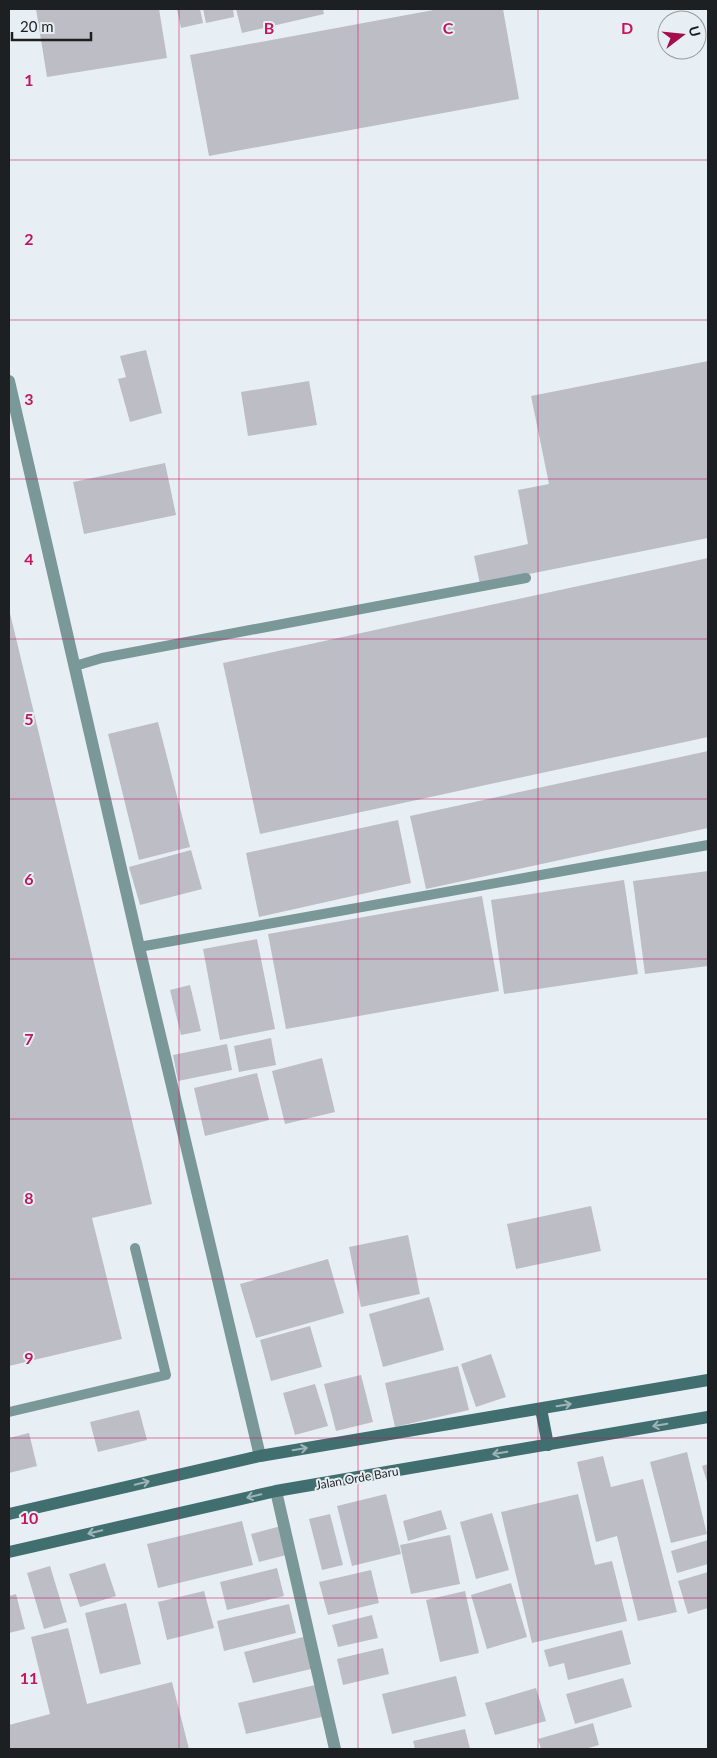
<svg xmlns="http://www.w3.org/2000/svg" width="717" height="1758" viewBox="0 0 717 1758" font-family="Lato,sans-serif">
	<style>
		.building { fill: #bdbdc5 }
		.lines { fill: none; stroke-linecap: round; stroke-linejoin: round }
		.lane { stroke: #7a9897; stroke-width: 10 }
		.street { stroke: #7a9897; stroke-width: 12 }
		.secondary { stroke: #416e6e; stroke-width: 12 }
		.oneway { stroke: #9db5b8 }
		.grid { fill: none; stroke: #c2185b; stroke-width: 1; stroke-opacity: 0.55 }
		.labels { text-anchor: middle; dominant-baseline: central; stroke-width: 4; stroke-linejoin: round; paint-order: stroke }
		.street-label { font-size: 12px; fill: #1d2022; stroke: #e8eff4 }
		.grid-label { font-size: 16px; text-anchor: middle; font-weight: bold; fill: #c2185b; stroke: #e8eff4; stroke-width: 4; stroke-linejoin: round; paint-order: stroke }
	</style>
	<rect width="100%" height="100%" fill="#e8eff4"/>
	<g class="building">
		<polygon points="36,9 159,9 167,58 47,77"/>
		<polygon points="177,9 200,9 203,23 181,28"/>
		<polygon points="203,9 233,9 234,17 206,23"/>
		<polygon points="236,9 323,9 324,14 242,33"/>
		<polygon points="439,9 503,9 519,99 209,156 190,55"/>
		<polygon points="146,350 162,413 130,422 118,379 126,377 120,356"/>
		<polygon points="708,361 708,538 480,584 474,556 528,544 518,490 549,484 531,396"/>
		<polygon points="309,381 317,425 248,436 241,392"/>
		<polygon points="165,463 176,515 84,534 73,482"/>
		<polygon points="708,558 708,737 260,834 223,663"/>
		<polygon points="9,609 152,1204 92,1218 122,1339 9,1366"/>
		<polygon points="158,722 190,847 139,860 108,734"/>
		<polygon points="708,751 708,828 426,889 410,816"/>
		<polygon points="398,820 411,883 259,917 246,853"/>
		<polygon points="191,850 202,889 140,905 129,867"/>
		<polygon points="708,871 708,966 645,974 633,881"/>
		<polygon points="624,880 638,974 504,994 491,900"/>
		<polygon points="482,896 499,991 286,1029 268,934"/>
		<polygon points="257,939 275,1029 220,1040 203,949"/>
		<polygon points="190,985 201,1031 181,1035 170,990"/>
		<polygon points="271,1038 276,1065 239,1072 234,1046"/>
		<polygon points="227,1044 232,1070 178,1081 173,1055"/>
		<polygon points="322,1058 335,1112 285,1124 272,1071"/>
		<polygon points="257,1073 269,1120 205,1136 194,1088"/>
		<polygon points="591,1206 601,1251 516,1269 507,1224"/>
		<polygon points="408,1235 420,1294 361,1307 349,1247"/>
		<polygon points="328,1259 344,1313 256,1338 240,1284"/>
		<polygon points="429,1297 444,1350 383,1367 369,1314"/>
		<polygon points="310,1326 322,1367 271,1381 260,1340"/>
		<polygon points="491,1354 506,1397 476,1407 461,1364"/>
		<polygon points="458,1366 469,1410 395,1427 385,1383"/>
		<polygon points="361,1375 373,1422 336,1431 324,1384"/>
		<polygon points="315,1384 328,1426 295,1435 283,1393"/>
		<polygon points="139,1410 147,1440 98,1452 90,1422"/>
		<polygon points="29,1433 37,1466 9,1473 9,1438"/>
		<polygon points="687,1452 707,1534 671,1543 650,1462"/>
		<polygon points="603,1456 611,1487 643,1479 677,1612 638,1621 617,1536 596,1542 577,1462"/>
		<polygon points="708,1464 708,1485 702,1466"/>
		<polygon points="386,1494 401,1554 352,1566 337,1506"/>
		<polygon points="578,1494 595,1565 612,1561 627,1621 532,1643 501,1512"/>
		<polygon points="441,1510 447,1529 408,1541 403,1521"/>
		<polygon points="492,1513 509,1570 476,1579 460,1522"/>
		<polygon points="330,1514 343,1565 322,1570 309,1519"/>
		<polygon points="242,1521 253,1565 158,1588 147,1544"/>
		<polygon points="281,1526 290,1554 259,1562 251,1534"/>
		<polygon points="450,1535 460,1584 411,1594 400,1545"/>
		<polygon points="708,1540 708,1564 677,1573 671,1551"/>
		<polygon points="105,1563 116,1596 80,1607 69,1574"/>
		<polygon points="50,1566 67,1622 44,1629 27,1573"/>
		<polygon points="277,1568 284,1596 227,1610 220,1582"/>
		<polygon points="371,1570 379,1603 328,1615 319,1582"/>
		<polygon points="708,1572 708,1608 688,1614 678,1581"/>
		<polygon points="511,1583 527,1637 487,1649 471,1595"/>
		<polygon points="204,1591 214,1628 167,1640 158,1602"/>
		<polygon points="465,1591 479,1653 440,1662 426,1600"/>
		<polygon points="16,1594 25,1629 9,1633 9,1596"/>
		<polygon points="126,1603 141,1664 100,1674 85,1613"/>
		<polygon points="289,1604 296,1633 224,1651 217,1621"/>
		<polygon points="372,1615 378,1638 338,1647 332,1625"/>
		<polygon points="68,1628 87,1704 172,1682 189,1749 9,1749 9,1725 50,1714 31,1637"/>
		<polygon points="622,1630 631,1664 568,1680 564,1663 549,1667 544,1650"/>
		<polygon points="307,1636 315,1668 253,1683 244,1652"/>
		<polygon points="383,1648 389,1674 343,1685 337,1659"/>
		<polygon points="456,1676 466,1716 392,1734 382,1694"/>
		<polygon points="623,1678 632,1707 575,1724 566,1694"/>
		<polygon points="315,1685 326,1716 246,1734 238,1703"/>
		<polygon points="536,1688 546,1721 495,1735 485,1703"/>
		<polygon points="593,1723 599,1745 585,1749 541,1749 538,1739"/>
		<polygon points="465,1729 470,1749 415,1749 413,1741"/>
	</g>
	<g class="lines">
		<g class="lane">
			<polyline points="75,666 102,658 526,578"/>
			<polyline points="139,947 708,845"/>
			<polyline points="9,1412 166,1375 135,1248"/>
		</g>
		<g class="street">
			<polyline points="9,381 139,947 260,1456"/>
			<polyline points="276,1491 335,1749"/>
		</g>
		<g class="secondary">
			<polyline points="541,1409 548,1445"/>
			<polyline points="9,1514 260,1456 708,1380"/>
			<polyline points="9,1552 276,1491 708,1417"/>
		</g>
	</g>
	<defs><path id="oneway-shaft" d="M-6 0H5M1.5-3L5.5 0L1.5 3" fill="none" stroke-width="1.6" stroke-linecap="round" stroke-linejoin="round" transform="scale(1.25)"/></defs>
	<g class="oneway">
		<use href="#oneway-shaft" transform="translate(564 1405) rotate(-10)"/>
		<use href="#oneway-shaft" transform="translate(660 1425) rotate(170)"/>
		<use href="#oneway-shaft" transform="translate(300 1449) rotate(-9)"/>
		<use href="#oneway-shaft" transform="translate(500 1453) rotate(170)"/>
		<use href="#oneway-shaft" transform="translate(142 1483) rotate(-13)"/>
		<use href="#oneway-shaft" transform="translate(254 1496) rotate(167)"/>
		<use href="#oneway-shaft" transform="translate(95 1532) rotate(167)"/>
	</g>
	<path class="grid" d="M179,9V1749M358,9V1749M538,9V1749M9,160H708M9,320H708M9,479H708M9,639H708M9,799H708M9,959H708M9,1119H708M9,1279H708M9,1438H708M9,1598H708"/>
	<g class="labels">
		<g class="street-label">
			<text transform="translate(357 1478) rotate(-10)">Jalan Orde Baru</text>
		</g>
	</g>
	<g class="grid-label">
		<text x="269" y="34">B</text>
		<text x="448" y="34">C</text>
		<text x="627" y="34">D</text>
		<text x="29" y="86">1</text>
		<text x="29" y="245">2</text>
		<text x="29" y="405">3</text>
		<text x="29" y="565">4</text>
		<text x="29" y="725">5</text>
		<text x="29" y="885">6</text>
		<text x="29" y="1045">7</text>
		<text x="29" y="1204">8</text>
		<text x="29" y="1364">9</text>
		<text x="29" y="1524">10</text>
		<text x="29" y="1684">11</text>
	</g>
	<rect width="717" height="1758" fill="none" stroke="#1d2022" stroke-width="20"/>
	<g transform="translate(682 35) rotate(74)"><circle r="24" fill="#e8eff4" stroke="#979ca0"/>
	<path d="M0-4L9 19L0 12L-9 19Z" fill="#a40e4a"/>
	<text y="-8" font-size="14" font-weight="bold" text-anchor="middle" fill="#1d2022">U</text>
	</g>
	<path d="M12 32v8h79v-8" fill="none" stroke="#1d2022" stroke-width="2.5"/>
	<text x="20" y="32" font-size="15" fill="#1d2022" stroke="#e8eff4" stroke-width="4" paint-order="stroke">20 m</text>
</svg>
